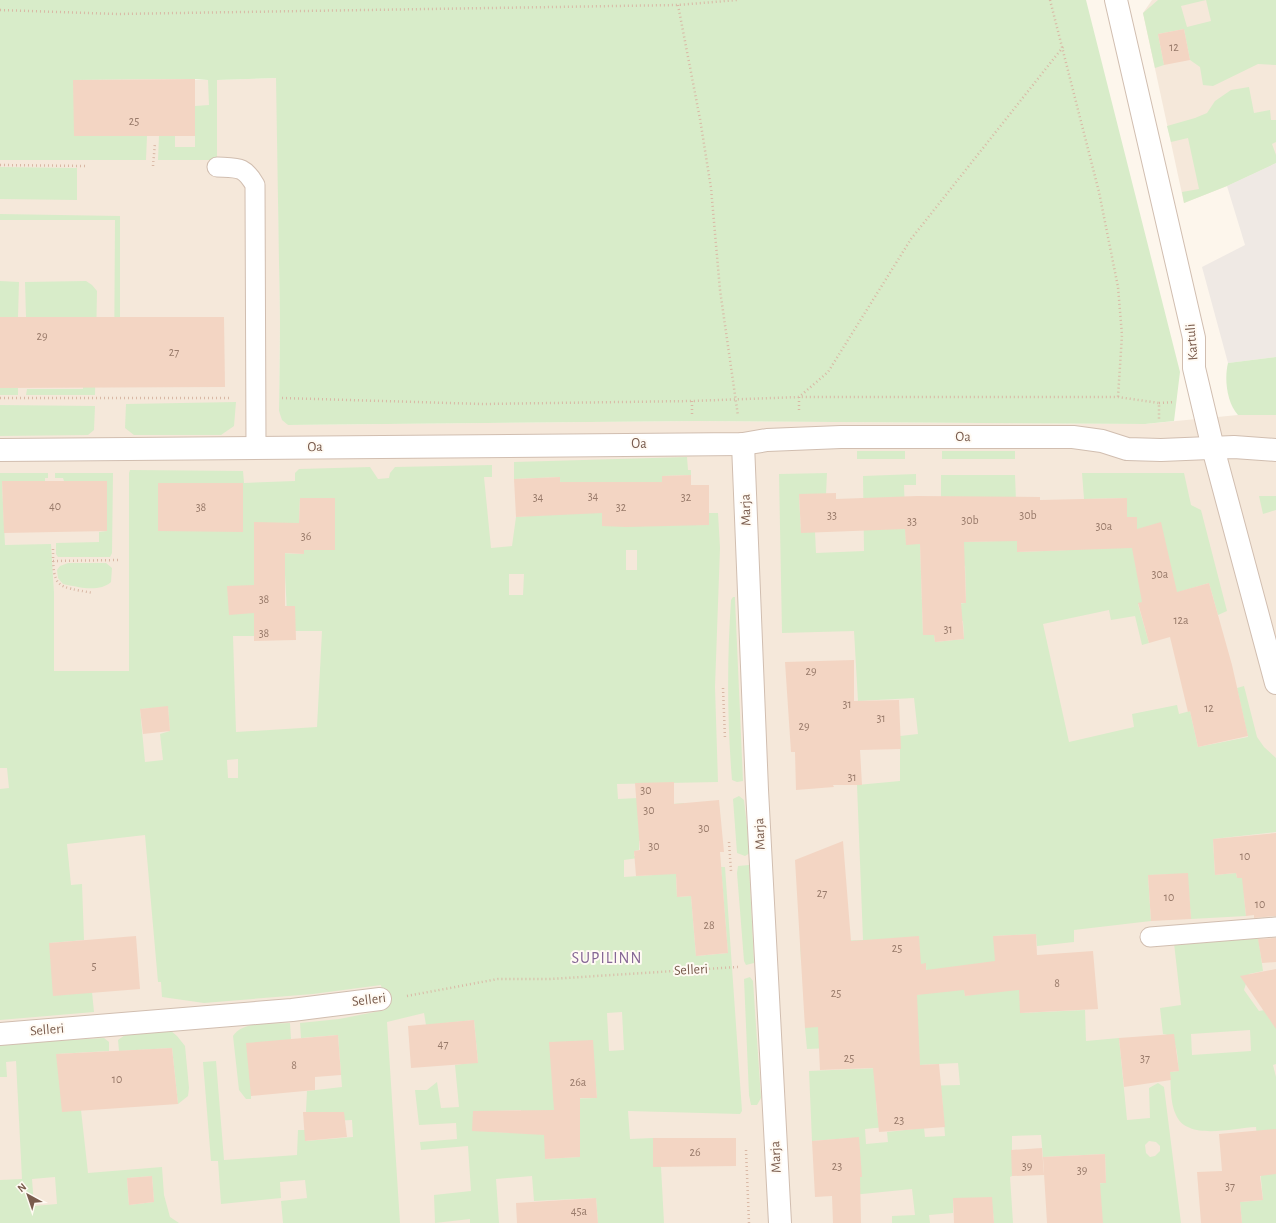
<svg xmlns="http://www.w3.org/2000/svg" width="1276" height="1223" viewBox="0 0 1276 1223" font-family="'Alegreya Sans',sans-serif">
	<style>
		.residential { fill: #f5e8da }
		.industrial { fill: #efe9e4 }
		.green { fill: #d8ecc9; fill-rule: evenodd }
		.building { fill: #f3d5c3 }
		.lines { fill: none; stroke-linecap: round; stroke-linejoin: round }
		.service-casing { stroke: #d1beb0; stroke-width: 21 }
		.minor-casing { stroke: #d1beb0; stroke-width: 24 }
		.path { stroke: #d9b8a5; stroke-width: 2.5; stroke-dasharray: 1 3; stroke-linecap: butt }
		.service { stroke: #fff; stroke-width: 19 }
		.minor { stroke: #fff; stroke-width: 22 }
		.labels { text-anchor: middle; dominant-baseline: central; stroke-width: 4; stroke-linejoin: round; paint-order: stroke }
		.number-label { font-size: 12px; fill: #987a6a }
		.street-label { font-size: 14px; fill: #7a5c4d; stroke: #fffaf3 }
		.quarter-label { font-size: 16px; letter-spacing: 1px; fill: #846695; stroke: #fffaf3 }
	</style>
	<rect width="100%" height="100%" fill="#fdf6ec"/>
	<g class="residential">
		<polygon points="1152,0 1276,0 1276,163 1227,186 1184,203 1143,13"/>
		<polygon points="277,78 280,324 279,411 288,425 697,421 1145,424 1238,415 1276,415 1276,1223 0,1223 0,79 217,80"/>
	</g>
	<polygon class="industrial" points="1276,163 1276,357 1228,363 1202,267 1245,245 1227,186"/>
	<g class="green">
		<polygon points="0,0 1086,0 1180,372 1174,421 1145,424 697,421 288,425 282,420 279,411 280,324 276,78 217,80 217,160 158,160 159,136 175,136 175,147 195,147 195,106 209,105 208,80 195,79 74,80 74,136 147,136 146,160 0,160"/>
		<polygon points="1158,0 1206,0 1181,6 1187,27 1211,21 1206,0 1276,0 1276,65 1258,64 1213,86 1203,85 1200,67 1190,60 1184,29 1158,34 1164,65 1155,68 1143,13"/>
		<polygon points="1249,87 1254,113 1270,110 1271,120 1276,120 1276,142 1272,144 1276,155 1276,163 1227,186 1184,203 1182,192 1199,189 1188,138 1171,142 1167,126 1195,118 1207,113 1215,101 1231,90"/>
		<polygon points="0,167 77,168 77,200 0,199"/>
		<polygon points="0,214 120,216 120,372 114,372 115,220 0,220"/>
		<polygon points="0,281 19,282 18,317 0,317"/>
		<polygon points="86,281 92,285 97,291 95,395 26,395 27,389 83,389 83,372 26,317 25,282"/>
		<path d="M1276,357V415H1238C1227,403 1224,379 1228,363Z"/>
		<rect x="0" y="388" width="18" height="7"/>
		<polygon points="236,402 234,426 221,435 134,435 125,428 126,404"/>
		<polygon points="0,405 95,406 94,430 88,435 0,436"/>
		<rect x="857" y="451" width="48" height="8"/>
		<rect x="942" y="451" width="73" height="8"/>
		<path d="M687,457L688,470H691V475L662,476V509L709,525V513H718L720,548L715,687L718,782L617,784L618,799L638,798L661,805L684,803L688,854L719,852L721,867H725L742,1111L740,1114L628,1111L630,1139L653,1138L661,1167L664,1223H598L596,1198L534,1201L532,1176L496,1179L499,1223H470V1219L435,1223L434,1195L471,1191L468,1146L421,1150L420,1142L457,1139L456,1123L419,1125L415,1090H427L437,1082L441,1108L459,1107L455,1065L478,1062L474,1020L426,1025L424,1013L387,1022L400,1223H283L281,1201L307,1198L305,1180L280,1182L281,1198L221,1204L218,1161H211L203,1062L216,1061L224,1160L297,1155L298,1130H305L306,1141L353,1137L352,1120L308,1122L306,1111L307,1091L342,1087L338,1035L301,1038L300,1023L339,1019L385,1010L381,985L313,994L204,1003L162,997L161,982H158L145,835L67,844L71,885L82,884L84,940L49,943L92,992L94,1012L0,1020V789L9,788L7,768H0V473H48V478H45V481L2,482L5,545L51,544L54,593V671H129V473L130,470L243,471L244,483L295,481V473L299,469L370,467L378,479L389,478L390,473L395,467L492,465V477H484L491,548L512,546L516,517L561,514L560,477L514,479V462ZM584,482H620V503L639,525L602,526V511L584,510ZM159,483H243V531ZM300,498H335V550H304V554L278,553L299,523ZM626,550H637V570H626ZM509,574H524L523,595H509ZM285,575L288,631H322L317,727L236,732L233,636H254V576ZM168,707L170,731L160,734L163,760L145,762L140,709ZM238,759V778H228L227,760ZM667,840L653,875L624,877V860L638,858V856H634V851L639,850V841ZM721,867L728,953L696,956L691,896L677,897L676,877ZM622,1012L624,1050L609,1051L607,1013ZM594,1062L597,1098L561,1099ZM521,1110L522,1133L493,1132V1111ZM580,1142V1157L545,1159V1145Z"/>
		<polygon points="55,473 113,473 112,553 110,557 58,557 56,554 56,543 99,542 99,532 107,531 107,481 64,481 63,478 55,478"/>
		<path d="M827,473L826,494L799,495L801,532H815L816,553L864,551L863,476L916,474V485H904L906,544H920L923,635H934L935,642L964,639L963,621H952L941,536L966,542L998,541L941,497V475H1015L1018,552L1070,550L1137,535V517H1127V498L1084,499L1082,473H1184L1191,505L1201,510L1227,611L1218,615L1209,583L1138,604L1149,643L1142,645L1135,616L1111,620L1109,610L1043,624L1069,742L1134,727L1132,714L1177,705L1179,714L1190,711L1198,747L1248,737L1237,688L1244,686L1257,737L1264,747L1276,758V832L1213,839L1215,875L1236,873L1237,878L1256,877L1244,896L1246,916L1191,919L1187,874L1148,875L1151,921L1074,930V942L1037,946L1036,934L993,936L1016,947L1021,1013L1085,1010L1086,1041L1119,1038L1127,1120L1150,1118L1149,1088L1158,1083L1164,1087L1181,1223H1103L1081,1184L1106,1183L1105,1154L1043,1157L1041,1135L1012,1136V1176L1010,1177L1013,1223H994L993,1212L970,1213L969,1198L953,1199V1213L929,1215L930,1223H892V1216L915,1215L912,1189L852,1195L850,1177H862L850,1138L812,1141L809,1071L879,1068L878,1046L807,1049L805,1028L840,959L801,961L800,942L863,940L857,785L900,781V736L918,734L914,698L858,701L854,631L782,633L779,474ZM965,564L966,603L954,604ZM926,964L927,993L917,995L892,965ZM962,966L977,994L965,996ZM958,1063L960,1085L920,1086L919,1065ZM910,1096L914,1129L887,1132L888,1142L866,1144L865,1129L886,1127L885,1112L877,1113L876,1099ZM942,1097L945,1136L925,1137L921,1099ZM1149,1141L1156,1142L1160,1146V1151L1155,1156L1150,1157L1146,1153L1145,1145Z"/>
		<polygon points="1259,496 1276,496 1276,510 1263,514"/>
		<path d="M68,563H106L112,568L111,582C99,593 78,587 63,584L58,578L57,570L60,566Z"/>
		<path d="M733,597H735V599L743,781L737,782L732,780C727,720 727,660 731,600Z"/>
		<polygon points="739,796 744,800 750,853 745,856 737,853 733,799"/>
		<polygon points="749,865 754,963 746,965 744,961 737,873 738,866"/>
		<path d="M1258,936L1263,971L1249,974L1244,990L1259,1011L1276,1008V1064L1273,1065L1276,1077V1223H1242L1240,1202L1263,1200L1256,1127C1233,1128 1187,1141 1176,1115C1170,1103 1171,1085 1170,1072L1179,1071C1177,1060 1179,1035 1163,1034L1160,1008L1181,1005L1174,943ZM1250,1030L1251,1051L1192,1055L1191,1034Z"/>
		<polygon points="750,977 753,981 761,1098 757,1105 751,1105 749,1095 744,979"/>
		<path d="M290,1023L291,1039L251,1096V1099H246L239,1090L233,1036C243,1020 273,1024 290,1023Z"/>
		<polygon points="171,1031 177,1036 185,1046 189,1088 188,1096 178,1104 172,1048 119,1051 118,1040 125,1035"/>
		<path d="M104,1038L109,1042V1051L56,1054L81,1110L88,1173L162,1167L164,1195L170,1217L179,1223H0V1180L22,1179L16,1061L6,1062L7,1077H0V1044ZM152,1176L154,1202L129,1205L127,1178ZM55,1177L57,1204L34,1206L32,1179Z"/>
	</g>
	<g class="building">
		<polygon points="1184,29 1190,60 1164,65 1158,34"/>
		<polygon points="195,79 195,136 74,136 73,80"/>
		<polygon points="0,317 224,317 225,387 0,388"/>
		<polygon points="691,475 691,485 709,485 709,525 626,527 602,526 602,513 516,517 514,479 560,477 560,482 662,482 662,476"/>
		<polygon points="2,481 107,481 107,531 4,533"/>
		<polygon points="158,483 243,483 243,532 158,531"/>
		<polygon points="836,493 836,499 917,496 1040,497 1040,500 1127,498 1127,517 1137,517 1137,529 1161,522 1177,592 1209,583 1232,665 1248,736 1198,747 1190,711 1188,712 1170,637 1149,643 1138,603 1142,602 1132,548 1017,552 1017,541 964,542 966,603 961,603 964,639 935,642 934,635 923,635 920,544 906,545 905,529 801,533 799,494"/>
		<polygon points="300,498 335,498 335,550 304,550 304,554 285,553 285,606 295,606 296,640 254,641 254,613 229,615 227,586 254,585 254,522 299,523"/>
		<polygon points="854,660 854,701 899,700 901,749 860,750 862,785 833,785 834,787 796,790 795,752 791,752 785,662"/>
		<polygon points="168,706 170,731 143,734 140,709"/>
		<polygon points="674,782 674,804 719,800 724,852 720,852 728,953 696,956 691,896 677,897 676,874 636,876 634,851 640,850 635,783"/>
		<polygon points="1276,833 1276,916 1254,918 1254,915 1246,916 1242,878 1237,878 1236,873 1215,875 1213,839"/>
		<polygon points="843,841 851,941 919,936 921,964 926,963 926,970 995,961 993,936 1036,934 1037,955 1093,951 1098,1009 1020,1013 1019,990 965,996 964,990 917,995 920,1065 939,1064 945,1127 879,1132 873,1068 820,1070 818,1027 805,1028 795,860"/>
		<polygon points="1188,873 1191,919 1151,921 1148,875"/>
		<polygon points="136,936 140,989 53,996 49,943"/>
		<polygon points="1276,938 1276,962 1262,963 1258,939"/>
		<polygon points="1276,969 1276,1029 1240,976"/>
		<polygon points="474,1020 478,1063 411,1068 408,1026"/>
		<polygon points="1174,1034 1179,1071 1170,1072 1171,1080 1124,1087 1119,1038"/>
		<polygon points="338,1035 341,1075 315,1077 315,1090 251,1096 246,1043"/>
		<polygon points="593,1040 597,1098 580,1098 580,1157 545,1159 544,1135 472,1131 473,1111 554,1110 549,1042"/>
		<polygon points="172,1048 178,1104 62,1112 56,1054"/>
		<polygon points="303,1112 344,1112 347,1137 305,1141"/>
		<polygon points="1276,1129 1276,1174 1260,1176 1263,1200 1240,1202 1242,1223 1201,1223 1197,1172 1222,1171 1219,1134"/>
		<polygon points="859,1137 862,1177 860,1177 861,1223 833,1223 832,1196 815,1197 812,1141"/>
		<polygon points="653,1138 736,1138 736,1166 653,1167"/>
		<polygon points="1042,1148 1044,1175 1012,1176 1011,1150"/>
		<polygon points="1105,1154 1106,1183 1100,1183 1103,1223 1047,1223 1043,1157"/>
		<polygon points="152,1176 154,1202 129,1205 127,1178"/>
		<polygon points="992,1197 994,1223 954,1223 953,1198"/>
		<polygon points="596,1198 598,1223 517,1223 516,1203"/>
	</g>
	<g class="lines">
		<defs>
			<g id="service">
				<path d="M217,167C239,168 244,166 255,185L256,448"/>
				<polyline points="1150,937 1276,927"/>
			</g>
			<g id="minor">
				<polyline points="1116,0 1194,338 1194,368 1213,448 1276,683"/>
				<polyline points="743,444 757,790 780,1223"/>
				<polyline points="0,450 743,444 767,440 841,437 1073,437 1102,441 1127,449 1161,450 1234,447 1276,450"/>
				<polyline points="0,1034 292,1010 380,999"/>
			</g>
		</defs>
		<use href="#service" class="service-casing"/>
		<use href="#minor" class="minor-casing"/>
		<g class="path">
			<polyline points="1050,0 1099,192 1118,287 1122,335 1118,397"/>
			<polyline points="678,5 700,119 711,188 720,290 738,416"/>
			<polyline points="0,10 117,14 678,5 737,0"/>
			<polyline points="0,165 86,166"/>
			<polyline points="153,166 155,143"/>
			<polyline points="0,398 229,398"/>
			<polyline points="282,398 483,404 692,401 799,397 1118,397 1159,403 1159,421"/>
			<polyline points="692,401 692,417"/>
			<polyline points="1159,403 1174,402"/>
			<polyline points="799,410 799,397 828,372 911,239 1063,47"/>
			<path d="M53,549C53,589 56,586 93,593"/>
			<polyline points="53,561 119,560"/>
			<polyline points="723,688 725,739"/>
			<polyline points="729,842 731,871"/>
			<polyline points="407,996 498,979 549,979 738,967"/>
			<polyline points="746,1150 749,1223"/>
		</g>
		<use href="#service" class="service"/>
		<use href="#minor" class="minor"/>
	</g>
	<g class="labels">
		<g class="number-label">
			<text x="1174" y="47">12</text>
			<text x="134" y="121">25</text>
			<text x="42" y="336">29</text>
			<text x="174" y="352">27</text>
			<text x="593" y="496">34</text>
			<text x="538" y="497">34</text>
			<text x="686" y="497">32</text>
			<text x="55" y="506">40</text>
			<text x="201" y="507">38</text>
			<text x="621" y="507">32</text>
			<text x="832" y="515">33</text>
			<text x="1028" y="515">30b</text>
			<text x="970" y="520">30b</text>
			<text x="912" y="521">33</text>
			<text x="1104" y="526">30a</text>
			<text x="306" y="536">36</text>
			<text x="1160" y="574">30a</text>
			<text x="264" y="599">38</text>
			<text x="1181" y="620">12a</text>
			<text x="948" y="629">31</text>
			<text x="264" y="633">38</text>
			<text x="811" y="671">29</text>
			<text x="847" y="704">31</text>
			<text x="1209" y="708">12</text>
			<text x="881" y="718">31</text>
			<text x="804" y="726">29</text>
			<text x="852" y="777">31</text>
			<text x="646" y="790">30</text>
			<text x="649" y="810">30</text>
			<text x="704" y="828">30</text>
			<text x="654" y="846">30</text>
			<text x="1245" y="856">10</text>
			<text x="822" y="893">27</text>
			<text x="1169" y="897">10</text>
			<text x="1260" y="904">10</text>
			<text x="709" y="925">28</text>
			<text x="897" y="948">25</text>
			<text x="94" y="966">5</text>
			<text x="1057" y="983">8</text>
			<text x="836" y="993">25</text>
			<text x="443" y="1044">47</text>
			<text x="849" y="1058">25</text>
			<text x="1145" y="1058">37</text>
			<text x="294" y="1065">8</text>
			<text x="117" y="1079">10</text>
			<text x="578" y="1082">26a</text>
			<text x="899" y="1120">23</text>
			<text x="695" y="1152">26</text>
			<text x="837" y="1166">23</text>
			<text x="1027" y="1166">39</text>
			<text x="1082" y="1170">39</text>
			<text x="1230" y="1186">37</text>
			<text x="579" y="1211">45a</text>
		</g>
		<g class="street-label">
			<text transform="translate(1192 342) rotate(-95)">Kartuli</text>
			<text transform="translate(963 437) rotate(1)">Oa</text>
			<text x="639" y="444">Oa</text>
			<text transform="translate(315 447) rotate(-1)">Oa</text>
			<text transform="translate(746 510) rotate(-92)">Marja</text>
			<text transform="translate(760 834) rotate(-93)">Marja</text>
			<text transform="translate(691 970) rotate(-3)">Selleri</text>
			<text transform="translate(369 1000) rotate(-7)">Selleri</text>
			<text transform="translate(47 1030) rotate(-5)">Selleri</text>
			<text transform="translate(776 1157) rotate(-93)">Marja</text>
		</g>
		<g class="quarter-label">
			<text x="607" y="958">SUPILINN</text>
		</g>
	</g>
	<g transform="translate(28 1195) rotate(320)" stroke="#fffaf3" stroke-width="3" paint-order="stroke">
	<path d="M0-3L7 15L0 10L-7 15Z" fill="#7a5c4d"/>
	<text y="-6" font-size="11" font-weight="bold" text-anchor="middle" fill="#7a5c4d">N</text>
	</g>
</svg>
